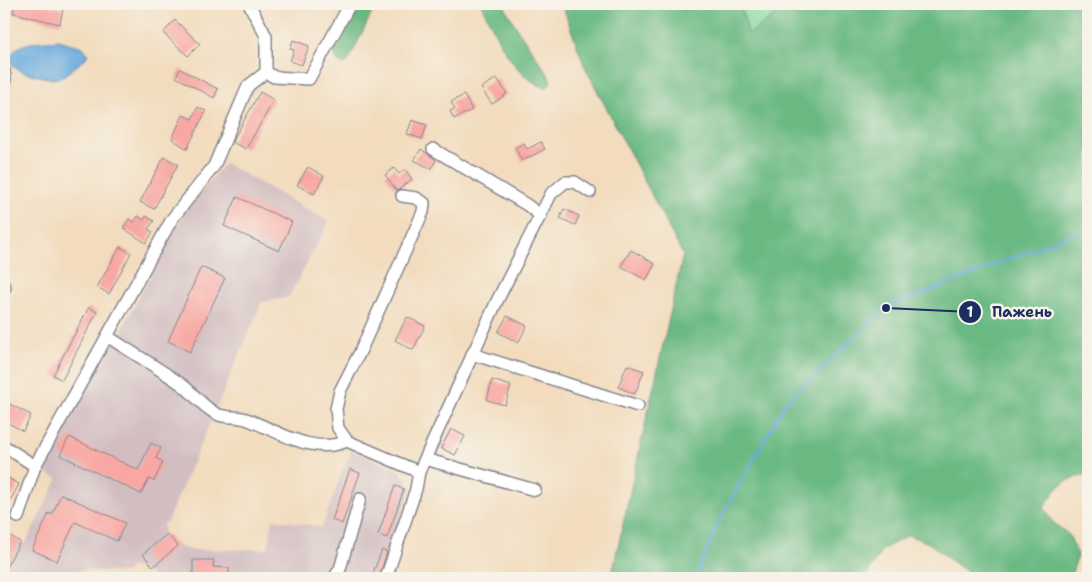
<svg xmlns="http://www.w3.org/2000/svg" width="1092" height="582" viewBox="0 0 1092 582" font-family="'Shantell Sans',sans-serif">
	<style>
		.industrial { fill: #d2bec1 }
		.green { fill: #84d99b; stroke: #50847c }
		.forest { fill: #6bb983; stroke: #437470 }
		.water { fill: #6aabde; stroke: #426d9e }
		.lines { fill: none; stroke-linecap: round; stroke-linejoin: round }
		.stream { stroke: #6aabde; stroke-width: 2.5 }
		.building { fill: #f8a7a3 }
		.minor-casing { stroke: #86868e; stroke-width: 14 }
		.minor { stroke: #fff; stroke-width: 11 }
		.leader { fill: none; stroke: #1b2f5e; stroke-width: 2 }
		.callout-dot { fill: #1b2f5e; stroke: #f7f3e8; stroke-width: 2 }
		.mark-label { font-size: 15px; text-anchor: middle; font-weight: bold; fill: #fff }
		.callout-label { font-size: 15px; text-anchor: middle; font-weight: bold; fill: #1b2f5e; stroke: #f7f3e8; stroke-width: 5; stroke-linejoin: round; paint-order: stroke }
	</style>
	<rect width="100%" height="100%" fill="#f7f3e8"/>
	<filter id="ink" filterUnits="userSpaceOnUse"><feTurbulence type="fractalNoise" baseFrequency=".02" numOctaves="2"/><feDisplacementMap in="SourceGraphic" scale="10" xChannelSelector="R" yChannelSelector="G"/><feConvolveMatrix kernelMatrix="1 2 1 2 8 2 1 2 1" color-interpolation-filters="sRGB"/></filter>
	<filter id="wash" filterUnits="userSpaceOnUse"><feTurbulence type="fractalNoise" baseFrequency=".0096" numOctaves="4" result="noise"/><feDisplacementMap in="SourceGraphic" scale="20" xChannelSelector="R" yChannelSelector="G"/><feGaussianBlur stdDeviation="1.12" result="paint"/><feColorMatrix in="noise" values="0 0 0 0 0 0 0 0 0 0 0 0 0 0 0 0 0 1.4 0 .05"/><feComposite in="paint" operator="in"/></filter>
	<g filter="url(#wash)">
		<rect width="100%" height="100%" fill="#f2dcbd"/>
		<polygon class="industrial" points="225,163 329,222 289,297 262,302 167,522 163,523 164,536 167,534 178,546 191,550 268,549 273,519 322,527 344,467 352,450 401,471 411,489 379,578 153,578 148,572 132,566 126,573 84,570 50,576 48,578 14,578 4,571 4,544 9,535 25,544 58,479 46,473 44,468 100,363 103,364 189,205"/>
		<polygon class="green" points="739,4 791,4 749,34"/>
		<g class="forest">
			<polygon points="361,4 376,4 348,62 344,64 338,62 334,54"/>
			<path d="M481,4H503L518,30L548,74L551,82L546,88C541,86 536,84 532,81C507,64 494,30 481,4Z"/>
			<path d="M562,4H739L749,34L791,4H1088V476C1064,477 1056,488 1044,508L1053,522L1069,535L1078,555L1070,578H978L954,563L929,543L908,535L882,550L865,578H611L683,255L584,65Z"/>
		</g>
		<path class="water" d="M58,40L83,47L88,54L85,59L63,77L52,79L26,73L13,67C4,40 42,42 58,40Z"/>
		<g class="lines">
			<polyline class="stream" points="695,578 720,519 786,402 886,308 1088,228"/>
		</g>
		<g id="blocks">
			<g class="building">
				<polygon points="15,4 40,4 63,9 60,24 13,13"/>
				<polygon points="175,20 200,44 188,56 163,33"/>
				<polygon points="293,40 309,46 302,65 290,61 294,50 290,49"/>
				<polygon points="180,69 218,89 214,98 176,77"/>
				<polygon points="497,78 507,94 492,104 481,88"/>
				<polygon points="260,92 274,100 246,149 232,142"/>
				<polygon points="464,95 472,110 454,119 450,111 455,109 451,102"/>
				<polygon points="198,107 206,111 187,149 172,139 183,115 192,119"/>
				<polygon points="412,120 427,125 422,139 407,134"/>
				<polygon points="541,142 545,149 522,161 515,148 524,143 527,149"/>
				<polygon points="421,149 436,160 431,169 414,160"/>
				<polygon points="164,157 178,164 154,209 140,202"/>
				<polygon points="308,167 324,176 314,194 297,185"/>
				<polygon points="394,168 399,174 405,169 412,179 397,191 385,175"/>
				<polygon points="237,197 292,222 279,251 224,226"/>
				<polygon points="564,209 579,216 575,225 560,218"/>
				<polygon points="138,216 144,220 146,216 154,221 148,229 153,232 146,243 123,228 129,219 134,222"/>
				<polygon points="120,247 131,253 109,294 97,287"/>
				<polygon points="631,250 655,264 646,280 621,266"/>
				<polygon points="201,267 225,278 190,352 168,341"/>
				<polygon points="89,307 97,312 62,380 53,375"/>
				<polygon points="507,316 527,326 518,343 498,332"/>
				<polygon points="407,317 425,326 413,350 395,340"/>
				<polygon points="627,365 644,371 635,394 618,387"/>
				<polygon points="492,380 511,386 505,405 487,400"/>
				<polygon points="4,401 31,415 23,431 4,421"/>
				<polygon points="451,429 465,436 455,455 441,448"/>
				<polygon points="69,437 138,470 151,443 161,448 156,458 163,462 154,481 149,479 141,494 60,455"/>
				<polygon points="350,469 360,473 342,524 332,520"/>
				<polygon points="4,476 19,484 4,513"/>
				<polygon points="395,486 404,489 387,538 378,535"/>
				<polygon points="61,494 125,523 117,541 75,522 57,561 32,550 49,513 52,515"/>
				<polygon points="167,534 178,546 153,567 143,554"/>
				<polygon points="9,535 20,542 4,571 4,544"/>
				<polygon points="382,550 387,552 379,578 371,578"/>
				<polygon points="193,560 214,560 213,567 229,568 229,578 193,578"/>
			</g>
		</g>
	</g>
	<g filter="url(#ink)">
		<use href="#blocks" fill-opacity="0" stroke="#86868e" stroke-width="1"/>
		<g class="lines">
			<defs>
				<g id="minor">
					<polyline points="4,71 5,78 4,89"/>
					<polyline points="266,72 274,77 309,79 350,4"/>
					<polyline points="433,149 527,205 541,216"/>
					<polyline points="402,196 416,198 424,203 423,212 360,352 340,391 336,409 338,428 347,441 419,472"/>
					<polyline points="4,287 5,287"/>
					<path d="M107,336C131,352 157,367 181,384C194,393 204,409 219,415C228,418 237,416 246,419C277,430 312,456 347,441"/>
					<polyline points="472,354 638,406"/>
					<polyline points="4,446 35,466"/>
					<polyline points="425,459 535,490"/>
					<polyline points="18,517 35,466 172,219 214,166 248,86 266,72 266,36 249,4"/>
					<polyline points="334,578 340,569 360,499"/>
					<polyline points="386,578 416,489 419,472 497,301 551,194 565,182 575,182 590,192"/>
				</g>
			</defs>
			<use href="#minor" class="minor-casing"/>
			<use href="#minor" class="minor"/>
		</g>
	</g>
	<path class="leader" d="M886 308L970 312"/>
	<g class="callout-dot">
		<circle cx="886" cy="308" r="5"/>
		<circle cx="970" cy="312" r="12"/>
	</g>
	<g class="mark-label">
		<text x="970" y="317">1</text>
	</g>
	<g class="callout-label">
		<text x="1022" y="317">Пажень</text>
	</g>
	<rect width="1092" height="582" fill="none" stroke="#f7f3e8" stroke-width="20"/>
</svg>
